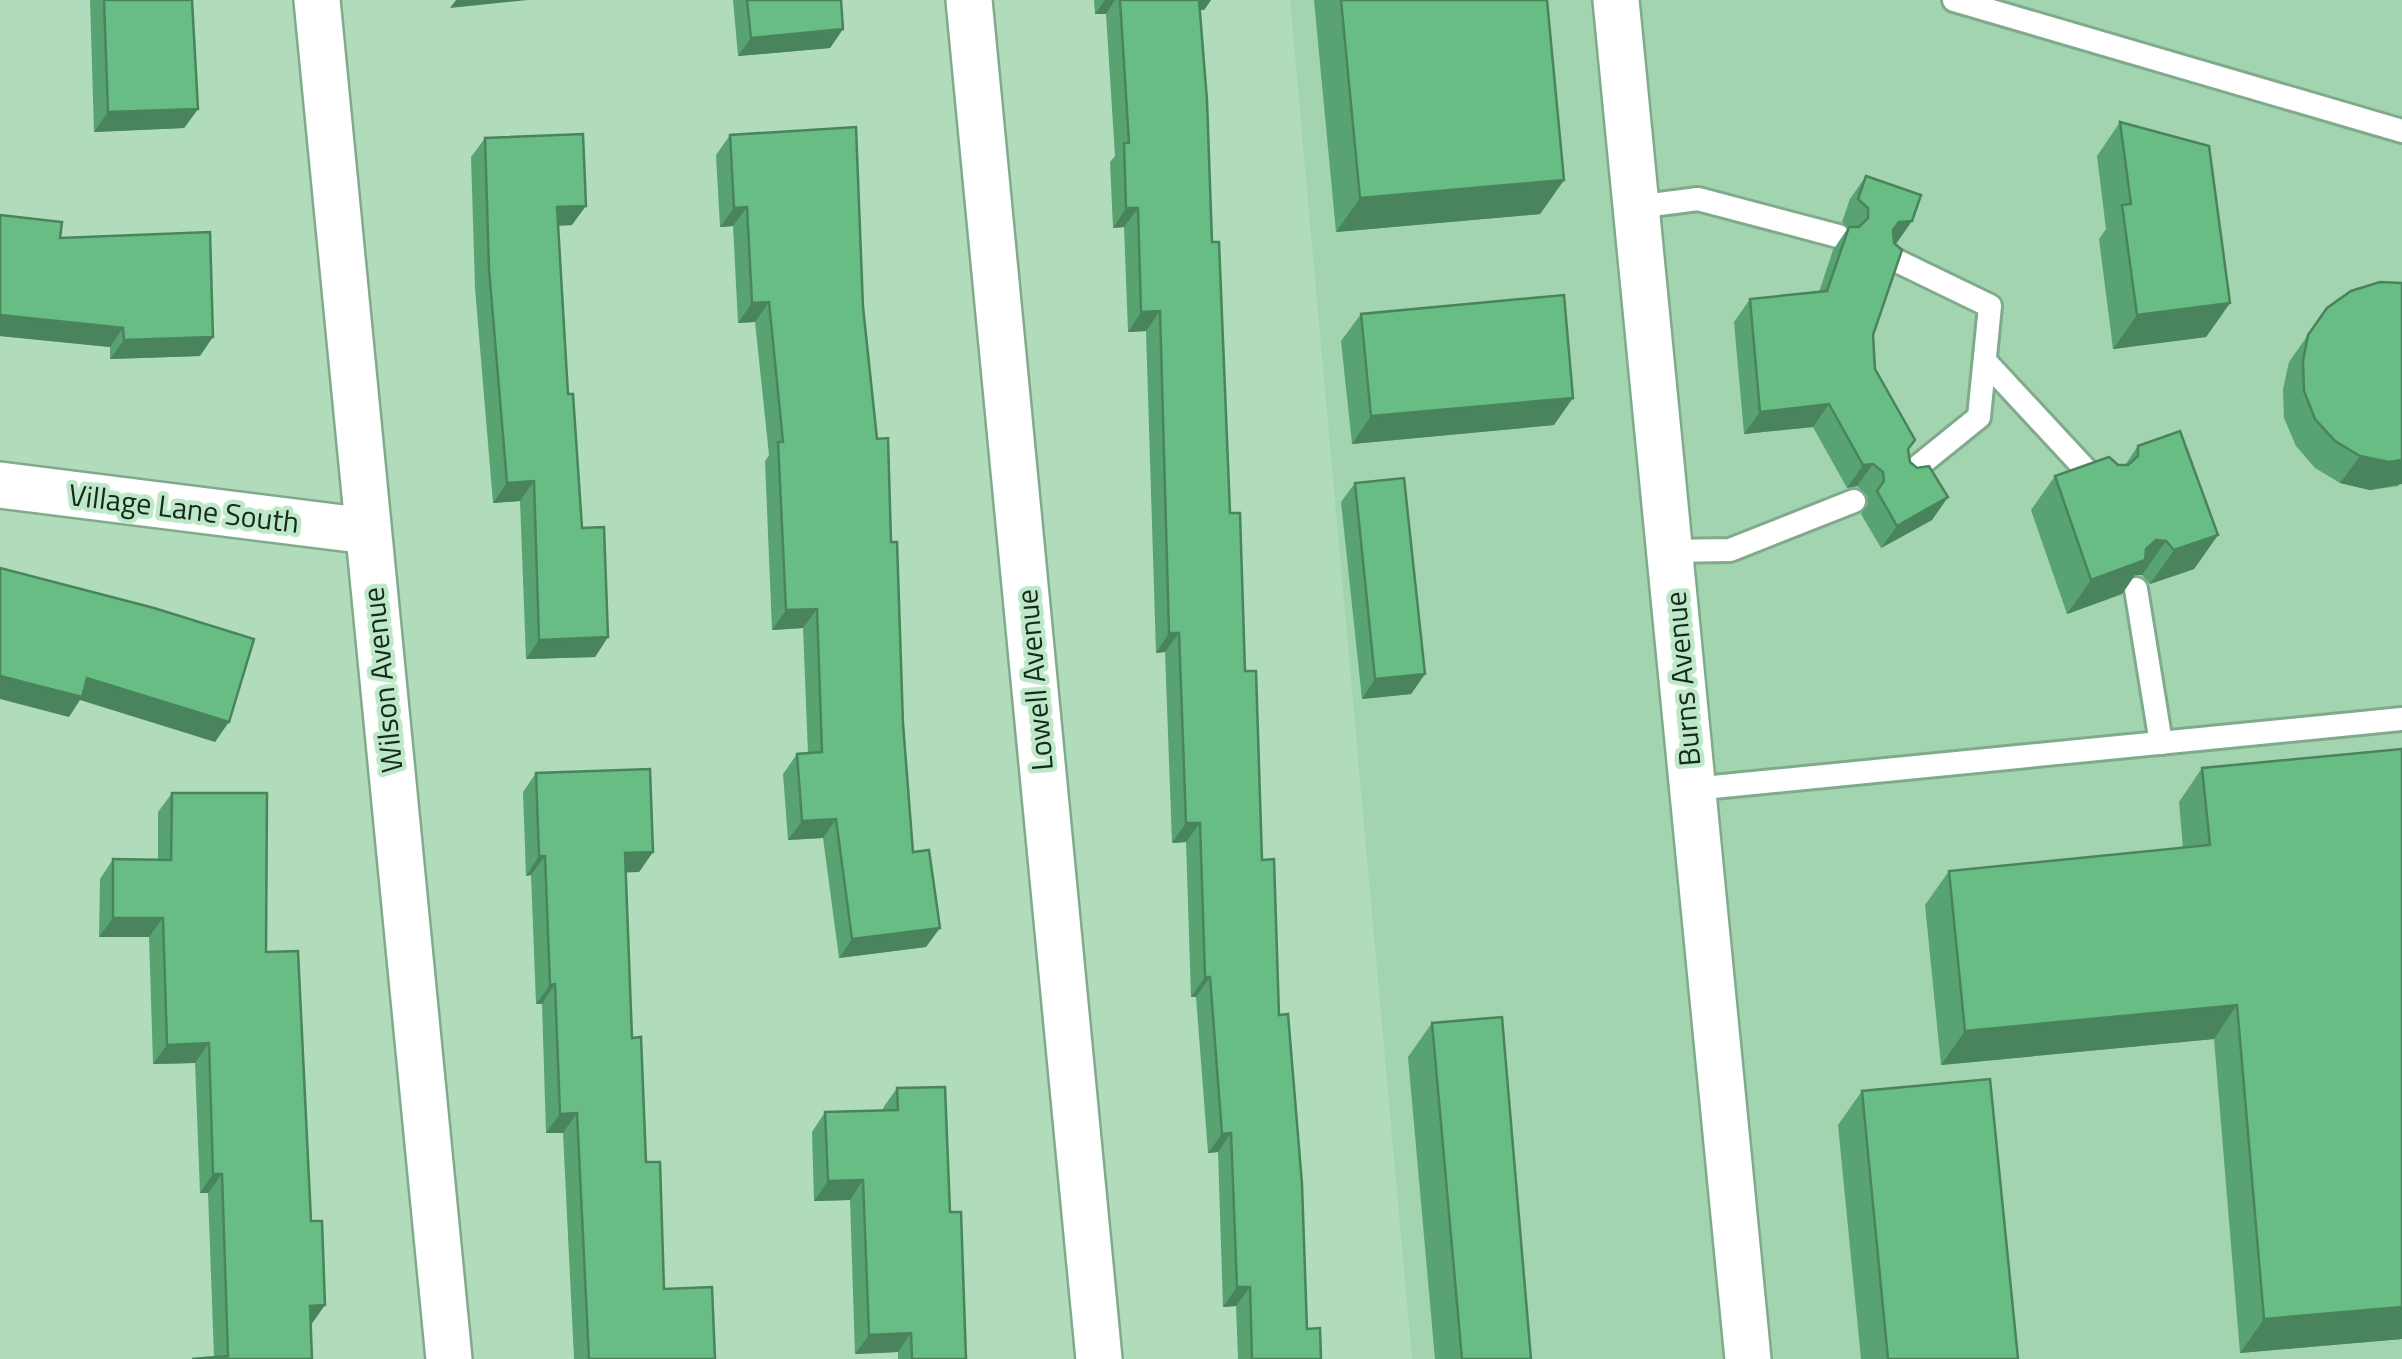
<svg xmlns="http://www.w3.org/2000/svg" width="2402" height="1359" viewBox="0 0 2402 1359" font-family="'Titillium Web',sans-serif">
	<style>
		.built { fill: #a1d4af }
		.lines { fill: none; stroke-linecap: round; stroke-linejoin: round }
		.lane-casing { stroke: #80aa8c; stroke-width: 28 }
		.street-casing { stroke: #80aa8c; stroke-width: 50 }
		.lane { stroke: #fff; stroke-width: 22 }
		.street { stroke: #fff; stroke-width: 45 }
		.wall { fill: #59a372 }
		.shaded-wall { fill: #49845c }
		.building { fill: #68bd84; stroke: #49845c; stroke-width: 2.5 }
		.labels { text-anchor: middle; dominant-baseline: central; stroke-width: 9; stroke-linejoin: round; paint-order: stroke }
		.street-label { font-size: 30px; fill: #17281d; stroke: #bde9c9 }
	</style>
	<rect width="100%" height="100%" fill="#b0dcbc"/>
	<polygon class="built" points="1290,0 2402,0 2402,1359 1412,1359"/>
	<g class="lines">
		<defs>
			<g id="lane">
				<polyline points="1954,0 2402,131"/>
				<polyline points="1636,207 1698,199 1838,236"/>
				<polyline points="1891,258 1990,306 1979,417 1906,476"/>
				<polyline points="1985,361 2100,485"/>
				<polyline points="1670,551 1730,550 1854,501"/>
				<polyline points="2136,589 2161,743"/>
				<polyline points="1693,789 2402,719"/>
			</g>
			<g id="street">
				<polyline points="317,0 449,1359"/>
				<polyline points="969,0 1099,1359"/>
				<polyline points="1616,0 1748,1359"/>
				<polyline points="0,485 367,531"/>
			</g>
		</defs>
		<use href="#lane" class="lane-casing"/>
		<use href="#street" class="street-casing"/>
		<use href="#lane" class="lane"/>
		<use href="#street" class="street"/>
	</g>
	<g class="wall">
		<polygon points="90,0 192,0 198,109 184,128 94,132"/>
		<polygon points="733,0 841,0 843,29 830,48 738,56"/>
		<polygon points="1094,0 1211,0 1204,10 1200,10 1212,242 1230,513 1262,860 1279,1015 1307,1329 1321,1359 1238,1359 1236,1306 1223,1307 1218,1152 1208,1153 1196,997 1191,997 1186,842 1172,843 1165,652 1156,653 1146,331 1128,332 1124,227 1113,228 1110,162 1115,156 1106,14 1095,14"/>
		<polygon points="1314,0 1547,0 1564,180 1540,214 1336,232"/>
		<polygon points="2120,122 2230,303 2206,337 2113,349 2099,239 2106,229 2097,156"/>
		<polygon points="730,135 863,307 877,439 891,542 913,852 926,947 839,958 823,838 788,840 783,774 797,754 808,754 803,628 772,630 765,461 769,455 755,322 738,323 733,226 720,227 716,155"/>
		<polygon points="485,138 572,225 558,226 568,394 582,528 608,637 595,657 526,659 520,501 493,503 475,288 471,157"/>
		<polygon points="1866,176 1896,244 1873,335 1875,369 1908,450 1910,462 1948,497 1932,520 1881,548 1861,514 1868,504 1867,495 1857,486 1847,488 1813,427 1744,434 1734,322 1750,299 1819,292 1833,250 1848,228 1842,222 1850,199"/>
		<polygon points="0,215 60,238 200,356 110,359 110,347 0,336"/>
		<polygon points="2327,308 2399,486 2370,490 2340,483 2315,468 2296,446 2284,418 2283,389 2289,362"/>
		<polygon points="1361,314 1554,425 1352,444 1341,341"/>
		<polygon points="2138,446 2218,535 2194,569 2150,584 2142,575 2135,575 2122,594 2067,614 2031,510 2055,476 2125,465"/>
		<polygon points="1355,483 1425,674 1411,694 1362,699 1341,502"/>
		<polygon points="2402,749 2402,1339 2240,1353 2214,1039 1941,1065 1925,905 1949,871 2183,848 2179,802 2202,768"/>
		<polygon points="536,773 653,852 639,872 626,872 632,1038 646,1162 664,1289 715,1359 574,1359 563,1133 546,1133 542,1004 536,1004 531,875 526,876 523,792"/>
		<polygon points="172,793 266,952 311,1325 312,1359 214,1357 208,1193 200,1193 195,1063 153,1064 149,937 99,937 100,879 113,859 158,860 158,812"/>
		<polygon points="1432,1023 1531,1359 1435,1359 1408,1057"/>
		<polygon points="897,1088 950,1212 966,1359 898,1359 898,1352 855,1354 850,1200 814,1201 812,1132 825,1112 884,1110 883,1108"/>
		<polygon points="1862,1091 2018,1359 1861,1359 1838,1125"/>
	</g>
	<g class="shaded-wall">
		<polygon points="456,0 528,0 450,8"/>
		<polygon points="1105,0 1115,0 1106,14 1095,14"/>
		<polygon points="1192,0 1211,0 1204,10 1185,11"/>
		<polygon points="843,29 830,48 738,56 751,38"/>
		<polygon points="198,109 184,128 94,132 108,112"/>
		<polygon points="1564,180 1540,214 1336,232 1360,198"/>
		<polygon points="586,206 572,225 543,226 557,207"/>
		<polygon points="747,207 733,226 720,227 734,208"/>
		<polygon points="1126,208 1138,208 1124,227 1113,228"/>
		<polygon points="1912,221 1896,244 1877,252 1899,222"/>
		<polygon points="769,302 755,322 738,323 752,303"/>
		<polygon points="2230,303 2206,337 2113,349 2137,315"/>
		<polygon points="1160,311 1146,331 1128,332 1141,312"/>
		<polygon points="0,315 123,328 110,347 0,336"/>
		<polygon points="213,337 200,356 110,359 124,340"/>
		<polygon points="1573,398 1554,425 1352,444 1371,416"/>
		<polygon points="1829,404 1813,427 1744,434 1760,412"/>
		<polygon points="2360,456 2402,460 2402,484 2370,490 2340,483"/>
		<polygon points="1873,464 1857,486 1847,488 1863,465"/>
		<polygon points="534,481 520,501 493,503 507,483"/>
		<polygon points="1948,497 1932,520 1881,548 1897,526"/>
		<polygon points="2218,535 2194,569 2150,584 2174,550"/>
		<polygon points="2156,540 2166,541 2142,575 2135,575 2122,594 2067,614 2091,580 2146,549"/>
		<polygon points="817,609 803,628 772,630 786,610"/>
		<polygon points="1169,633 1179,633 1165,652 1156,653"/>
		<polygon points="608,637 595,657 526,659 539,640"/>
		<polygon points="1425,674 1411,694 1362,699 1375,679"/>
		<polygon points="0,676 87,678 229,722 215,742 80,700 69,717 0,699"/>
		<polygon points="836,819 823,838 788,840 802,821"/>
		<polygon points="1186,823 1200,823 1186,842 1172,843"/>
		<polygon points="653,852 639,872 612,873 625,853"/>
		<polygon points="539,856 545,856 531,875 526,876"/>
		<polygon points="113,918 163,918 149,937 99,937"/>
		<polygon points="940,928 926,947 839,958 852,939"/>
		<polygon points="1205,977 1210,977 1196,997 1191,997"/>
		<polygon points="555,984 542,1004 536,1004 550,985"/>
		<polygon points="2237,1005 2214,1039 1941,1065 1965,1031"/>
		<polygon points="209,1043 195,1063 153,1064 167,1045"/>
		<polygon points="577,1113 563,1133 546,1133 560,1114"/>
		<polygon points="1231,1133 1218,1152 1208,1153 1222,1134"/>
		<polygon points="213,1174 222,1174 208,1193 200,1193"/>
		<polygon points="863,1180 850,1200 814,1201 828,1181"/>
		<polygon points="1237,1287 1250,1287 1236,1306 1223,1307"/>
		<polygon points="325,1305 311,1325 310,1306"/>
		<polygon points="2402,1307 2402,1339 2240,1353 2264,1319"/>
		<polygon points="911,1333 898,1352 855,1354 869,1335"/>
	</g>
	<g class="building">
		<polygon points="104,0 192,0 198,109 108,112"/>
		<polygon points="747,0 841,0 843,29 751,38"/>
		<polygon points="1120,0 1199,0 1207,100 1212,242 1219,242 1230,513 1240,513 1245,671 1256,671 1262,860 1274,859 1279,1015 1288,1014 1302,1184 1307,1329 1320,1328 1321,1359 1252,1359 1250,1287 1237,1287 1231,1133 1222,1134 1210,977 1205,977 1200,823 1186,823 1179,633 1169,633 1160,311 1141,312 1138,208 1126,208 1124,143 1129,143"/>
		<polygon points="1341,0 1547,0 1564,180 1360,198"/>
		<polygon points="2120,122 2209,146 2230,303 2137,315 2122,205 2131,204"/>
		<polygon points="856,127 863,307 877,439 888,438 891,542 897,542 903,724 913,852 929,850 940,928 852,939 836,819 802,821 797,754 822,752 817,609 786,610 778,442 783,442 769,302 752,303 747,207 734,208 730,135"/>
		<polygon points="583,134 586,206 557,207 568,394 573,394 582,528 604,527 608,637 539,640 534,481 507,483 489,269 485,138"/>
		<polygon points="1866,176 1921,195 1912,221 1899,222 1893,230 1894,243 1902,250 1873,335 1875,369 1915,440 1908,449 1910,462 1917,468 1929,466 1948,497 1897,526 1877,491 1884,481 1883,472 1873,464 1863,465 1829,404 1760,412 1750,299 1827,291 1849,227 1859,227 1868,218 1868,208 1858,199"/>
		<polygon points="0,215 62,222 60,238 210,232 213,337 124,340 123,328 0,315"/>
		<polygon points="2380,282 2402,283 2402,460 2389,462 2360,456 2335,441 2315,419 2304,391 2303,361 2308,335 2327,308 2351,291"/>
		<polygon points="1564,295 1573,398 1371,416 1361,314"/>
		<polygon points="2180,431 2218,535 2174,550 2166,541 2156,540 2146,549 2145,560 2091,580 2055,476 2109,457 2118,465 2128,465 2138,456 2138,446"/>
		<polygon points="1404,478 1425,674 1375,679 1355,483"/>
		<polygon points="0,568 154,608 254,639 229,722 87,678 82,697 0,676"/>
		<polygon points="2402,749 2402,1307 2264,1319 2237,1005 1965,1031 1949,871 2210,845 2202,768"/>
		<polygon points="650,769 653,852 625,853 632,1038 641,1037 646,1162 660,1162 664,1289 712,1287 715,1359 589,1359 577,1113 560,1114 555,984 550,985 545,856 539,856 536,773"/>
		<polygon points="172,793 267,793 266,952 298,951 311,1221 322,1221 325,1305 310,1306 312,1359 192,1359 228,1356 222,1174 213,1174 209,1043 167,1045 163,918 113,918 113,859 171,860"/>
		<polygon points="1502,1017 1531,1359 1462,1359 1432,1023"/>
		<polygon points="1990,1079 2018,1359 1888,1359 1862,1091"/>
		<polygon points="945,1087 950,1212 961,1212 966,1359 912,1359 911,1333 869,1335 863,1180 828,1181 825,1112 898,1110 897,1088"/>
	</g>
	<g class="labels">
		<g class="street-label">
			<text transform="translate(184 508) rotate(7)">Village Lane South</text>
			<text transform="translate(1682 679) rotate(-95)">Burns Avenue</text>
			<text transform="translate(382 680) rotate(-96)">Wilson Avenue</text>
			<text transform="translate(1034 680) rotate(-95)">Lowell Avenue</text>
		</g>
	</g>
</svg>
